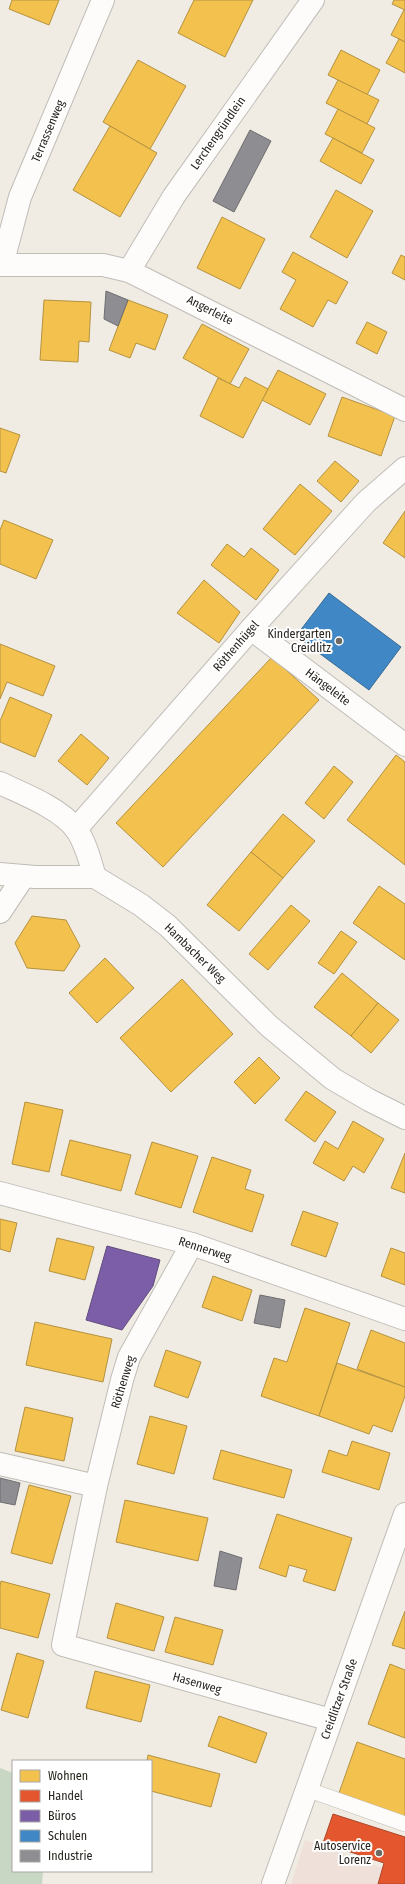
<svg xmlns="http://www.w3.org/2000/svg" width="405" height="1884" viewBox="0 0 405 1884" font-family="'Fira Sans Condensed',sans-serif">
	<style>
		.industrial { fill: #f0e0da }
		.green { fill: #c8d7c4 }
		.homes { fill: #f2c14e; stroke: #b59240 }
		.shops { fill: #e4572e; stroke: #ab482a }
		.offices { fill: #7b5ea7; stroke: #624d7e }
		.schools { fill: #3f88c5; stroke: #386a93 }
		.industry { fill: #8d8d92; stroke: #6e6e70 }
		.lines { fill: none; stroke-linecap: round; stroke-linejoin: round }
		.lane-casing { stroke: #c0bdb7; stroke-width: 16 }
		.street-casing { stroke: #c0bdb7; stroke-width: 24 }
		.secondary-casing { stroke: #c0bdb7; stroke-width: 24 }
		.lane { stroke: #fdfcfb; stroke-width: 15 }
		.street { stroke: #fdfcfb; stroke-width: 22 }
		.secondary { stroke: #fdfcfb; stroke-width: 22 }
		.poi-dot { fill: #6d6a64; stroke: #fff; stroke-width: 1.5 }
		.labels { text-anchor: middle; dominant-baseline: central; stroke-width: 4; stroke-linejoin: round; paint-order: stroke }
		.street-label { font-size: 12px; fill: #27241f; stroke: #fff }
		.poi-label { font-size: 12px; fill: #27241f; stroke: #fff; text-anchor: end }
	</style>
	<rect width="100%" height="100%" fill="#f0ece4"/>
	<polygon class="industrial" points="305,1840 405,1876 405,1884 291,1884"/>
	<polygon class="green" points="0,1768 13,1773 13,1871 43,1871 42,1884 0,1884"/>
	<g class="homes">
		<polygon points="12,0 59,0 49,25 9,9"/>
		<polygon points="194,0 253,0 225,57 178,33"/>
		<polygon points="394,0 405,0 405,10 392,4"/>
		<polygon points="404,10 405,10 405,42 391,35"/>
		<polygon points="399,39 405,42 405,73 386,63"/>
		<polygon points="341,50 380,70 367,95 328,75"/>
		<polygon points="138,60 186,86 150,149 103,122"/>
		<polygon points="338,80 379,100 367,124 326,103"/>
		<polygon points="338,109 375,128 362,153 325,134"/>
		<polygon points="110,126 157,153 120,217 73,190"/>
		<polygon points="333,138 374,160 361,184 320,161"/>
		<polygon points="336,190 373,211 347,258 310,237"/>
		<polygon points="222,217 265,239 240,289 197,268"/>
		<polygon points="293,252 348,282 336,304 328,300 313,327 280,309 296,280 282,272"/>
		<polygon points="401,255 405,257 405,280 392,273"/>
		<polygon points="44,300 91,302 89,342 79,341 78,362 40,360"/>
		<polygon points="128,300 168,315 155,350 136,343 130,358 109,350"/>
		<polygon points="367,322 387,332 377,354 356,343"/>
		<polygon points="202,324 249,349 230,384 183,358"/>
		<polygon points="278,370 326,394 310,425 262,400"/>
		<polygon points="245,377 268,389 243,438 200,416 218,378 239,388"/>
		<polygon points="342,397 395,416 381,456 328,436"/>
		<polygon points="0,428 20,435 6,473 0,471"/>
		<polygon points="335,461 359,481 341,502 317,481"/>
		<polygon points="300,484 332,511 295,555 263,529"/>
		<polygon points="405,511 405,558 383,543"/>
		<polygon points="4,520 53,540 36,579 0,564 0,530"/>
		<polygon points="227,544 244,557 251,548 279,570 256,600 211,565"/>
		<polygon points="204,580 240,612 219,643 177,613"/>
		<polygon points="0,644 55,666 43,696 7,682 0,699"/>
		<polygon points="272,657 319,700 163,867 116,823"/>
		<polygon points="10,697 52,715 35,757 0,742 0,721"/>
		<polygon points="81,734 109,758 87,785 58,761"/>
		<polygon points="396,755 405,762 405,865 347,820"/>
		<polygon points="334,766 353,782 324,819 305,803"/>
		<polygon points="283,814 315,841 283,878 251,852"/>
		<polygon points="251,852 283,878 239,931 207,905"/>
		<polygon points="379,886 405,904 405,960 353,923"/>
		<polygon points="291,905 310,921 268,970 249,954"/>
		<polygon points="32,916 66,920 80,946 64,971 27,968 15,943"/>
		<polygon points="341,931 357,942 334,974 318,963"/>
		<polygon points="105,958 134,988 97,1023 69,993"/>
		<polygon points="342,973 378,1003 351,1036 314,1007"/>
		<polygon points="182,979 233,1034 171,1092 120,1038"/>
		<polygon points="378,1003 399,1020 371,1053 351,1036"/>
		<polygon points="259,1057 280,1078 255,1104 234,1082"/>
		<polygon points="306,1091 336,1112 315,1142 285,1120"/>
		<polygon points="25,1102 63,1110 49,1172 12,1164"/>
		<polygon points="353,1121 384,1139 364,1173 353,1166 344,1181 313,1163 325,1141 338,1149"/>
		<polygon points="70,1140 131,1155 121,1191 61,1175"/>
		<polygon points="152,1142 198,1156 181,1208 135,1194"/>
		<polygon points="405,1153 405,1193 391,1188"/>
		<polygon points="212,1157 251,1170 245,1189 264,1195 252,1232 193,1212"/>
		<polygon points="303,1211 338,1223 326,1257 291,1245"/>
		<polygon points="0,1219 17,1223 10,1252 0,1249"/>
		<polygon points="57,1238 94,1247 85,1280 49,1271"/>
		<polygon points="391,1248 405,1253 405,1285 381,1276"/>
		<polygon points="213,1276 252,1290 242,1321 202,1307"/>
		<polygon points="305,1308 350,1323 319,1416 261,1396 274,1358 287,1362"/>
		<polygon points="35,1322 112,1339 103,1382 26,1365"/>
		<polygon points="371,1330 405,1343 405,1387 357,1369"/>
		<polygon points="166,1350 201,1362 188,1398 154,1386"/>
		<polygon points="337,1363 405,1387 405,1396 392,1432 373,1425 369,1434 319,1416"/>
		<polygon points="25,1407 73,1418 64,1461 15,1451"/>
		<polygon points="150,1416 187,1426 174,1474 137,1464"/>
		<polygon points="352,1441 390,1453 379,1490 322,1472 329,1450 347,1456"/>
		<polygon points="221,1450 292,1470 284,1498 213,1479"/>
		<polygon points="29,1485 71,1496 52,1564 11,1553"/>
		<polygon points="125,1500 208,1518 198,1561 116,1542"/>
		<polygon points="277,1514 352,1538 335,1591 303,1581 307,1570 289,1565 286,1577 259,1568"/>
		<polygon points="1,1581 50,1594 38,1638 0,1628 0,1586"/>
		<polygon points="116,1603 164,1617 154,1651 107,1638"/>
		<polygon points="405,1611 405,1649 392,1645"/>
		<polygon points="175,1617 223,1630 213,1665 165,1652"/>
		<polygon points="17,1653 44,1661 28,1718 1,1710"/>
		<polygon points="390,1664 405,1670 405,1738 368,1724"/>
		<polygon points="95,1671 150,1685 141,1722 86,1708"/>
		<polygon points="219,1716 267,1733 256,1763 208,1746"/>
		<polygon points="357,1742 405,1759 405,1817 339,1793"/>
		<polygon points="148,1755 220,1774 211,1807 151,1791 151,1761 147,1761"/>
	</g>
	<polygon class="shops" points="333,1814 405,1837 405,1884 378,1884 384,1863 323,1843"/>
	<polygon class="offices" points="107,1246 160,1260 153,1286 122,1330 86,1320"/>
	<polygon class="schools" points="329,593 401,647 369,690 296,636"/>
	<g class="industry">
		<polygon points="250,130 271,141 234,212 213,201"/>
		<polygon points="106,291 128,300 118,326 104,319"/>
		<polygon points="260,1295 285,1300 280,1328 254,1323"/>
		<polygon points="0,1478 20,1483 15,1505 0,1502"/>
		<polygon points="220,1551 242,1558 236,1590 214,1586"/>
	</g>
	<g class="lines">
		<defs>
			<polyline id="lane" points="306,1789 405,1824"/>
			<g id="street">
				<polyline points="0,265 103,265 129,271 405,410"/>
				<polyline points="2,265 20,197 103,0"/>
				<polyline points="129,271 174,196 313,0"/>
				<polyline points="251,629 405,745"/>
				<path d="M0,783C23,794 60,808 76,829C86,843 90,861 95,877L141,905L168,926L269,1026L333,1079L369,1100L405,1118"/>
				<polyline points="76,829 251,629 366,502 405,468"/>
				<polyline points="0,874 35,877 95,877"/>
				<polyline points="0,912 24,876"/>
				<polyline points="0,1193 192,1244 405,1319"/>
				<polyline points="192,1244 129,1357 122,1380 96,1486 63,1645 331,1720"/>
				<polyline points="0,1464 96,1486"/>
			</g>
			<polyline id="secondary" points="273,1884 405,1514"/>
		</defs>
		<use href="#lane" class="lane-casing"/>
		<use href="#street" class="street-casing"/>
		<use href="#secondary" class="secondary-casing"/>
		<use href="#lane" class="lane"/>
		<use href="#street" class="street"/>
		<use href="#secondary" class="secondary"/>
	</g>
	<g class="poi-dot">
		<circle cx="339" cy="641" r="4"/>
		<circle cx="379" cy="1853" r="4"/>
	</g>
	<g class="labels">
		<g class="street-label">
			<text transform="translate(48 131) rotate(-67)">Terrassenweg</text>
			<text transform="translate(218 133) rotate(-55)">Lerchengründlein</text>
			<text transform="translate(210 310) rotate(27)">Angerleite</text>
			<text transform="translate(236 646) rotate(-49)">Röthenhügel</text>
			<text transform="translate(328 687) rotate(37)">Hängeleite</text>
			<text transform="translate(195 953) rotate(44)">Hambacher Weg</text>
			<text transform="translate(205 1249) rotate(18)">Rennerweg</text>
			<text transform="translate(123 1382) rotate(-73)">Röthenweg</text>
			<text transform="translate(197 1683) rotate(16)">Hasenweg</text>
			<text transform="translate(339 1699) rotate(-70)">Creidlitzer Straße</text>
		</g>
		<g class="poi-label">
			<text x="331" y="634">Kindergarten<tspan x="331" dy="14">Creidlitz</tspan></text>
			<text x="371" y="1846">Autoservice<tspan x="371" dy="14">Lorenz</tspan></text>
		</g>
	</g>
	<rect x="12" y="1760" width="140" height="112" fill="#ffffff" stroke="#a9a7a5"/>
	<rect x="20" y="1770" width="20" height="12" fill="#f2c14e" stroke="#a9a7a5"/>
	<text x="48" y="1780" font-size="12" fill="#27241f">Wohnen</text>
	<rect x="20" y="1790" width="20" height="12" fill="#e4572e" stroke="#a9a7a5"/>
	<text x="48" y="1800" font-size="12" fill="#27241f">Handel</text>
	<rect x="20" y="1810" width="20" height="12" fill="#7b5ea7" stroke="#a9a7a5"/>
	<text x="48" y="1820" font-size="12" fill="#27241f">Büros</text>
	<rect x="20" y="1830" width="20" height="12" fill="#3f88c5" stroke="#a9a7a5"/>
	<text x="48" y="1840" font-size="12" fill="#27241f">Schulen</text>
	<rect x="20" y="1850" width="20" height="12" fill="#8d8d92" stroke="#a9a7a5"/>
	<text x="48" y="1860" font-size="12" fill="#27241f">Industrie</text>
</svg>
